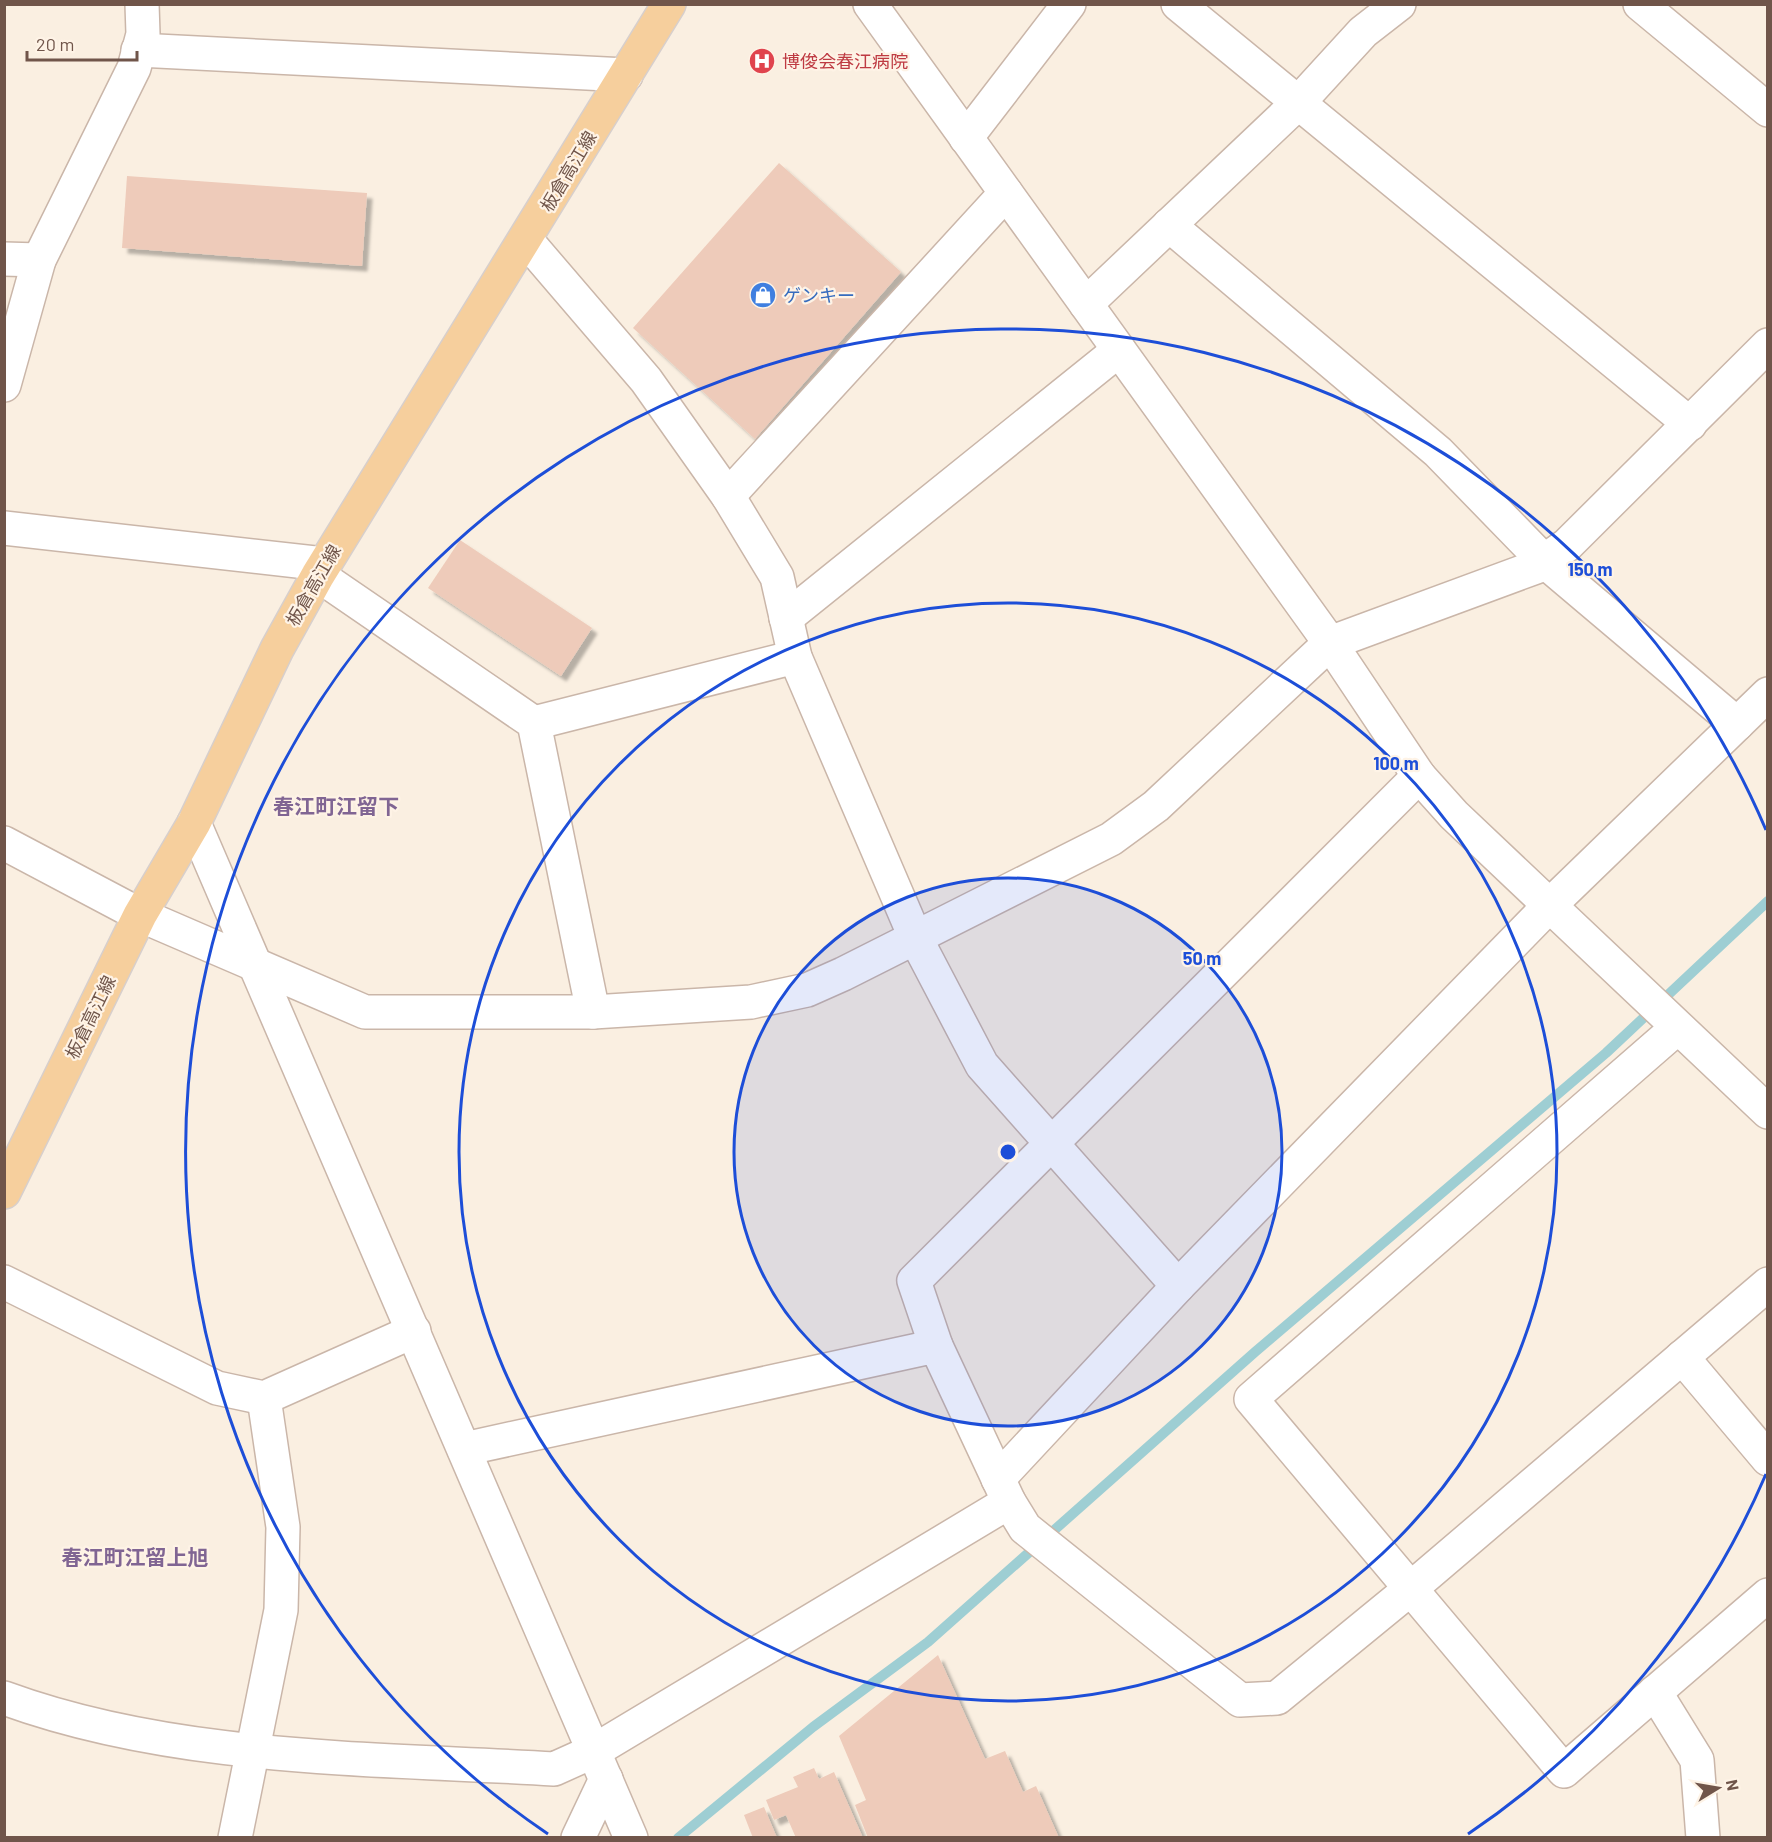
<svg xmlns="http://www.w3.org/2000/svg" width="1772" height="1842" viewBox="0 0 1772 1842" font-family="Barlow,'Noto Sans JP',sans-serif">
	<style>
		.lines { fill: none; stroke-linecap: round; stroke-linejoin: round }
		.stream { stroke: #9eced3; stroke-width: 10 }
		.building { fill: #eecbba; filter: url(#shadow) }
		.minor-casing { stroke: #cab6a9; stroke-width: 36 }
		.major-casing { stroke: #d7cfcc; stroke-width: 36 }
		.minor { stroke: #fff; stroke-width: 33 }
		.major { stroke: #f6cf9d; stroke-width: 33 }
		.ring { fill: none; stroke: #1d4ed8; stroke-width: 3 }
		.labels { text-anchor: middle; dominant-baseline: central; stroke-width: 4.5; stroke-linejoin: round; paint-order: stroke }
		.health-label { font-size: 18px; fill: #be3a42; stroke: #fef3e6; text-anchor: start }
		.street-label { font-size: 18px; fill: #70554a; stroke: #fef3e6 }
		.shop-label { font-size: 18px; fill: #366cbe; stroke: #fef3e6; text-anchor: start }
		.quarter-label { font-size: 21px; font-weight: bold; fill: #806593; stroke: #fef3e6 }
		.centre { fill: #1d4ed8; stroke: #fef3e6; stroke-width: 3 }
		.ring-label { font-size: 18px; text-anchor: middle; font-weight: bold; fill: #1d4ed8; stroke: #fef3e6; stroke-width: 4.5; stroke-linejoin: round; paint-order: stroke }
	</style>
	<defs>
		<filter id="shadow"><feDropShadow dx="5.5" dy="5.5" stdDeviation="1.5" flood-color="#0004"/></filter>
	</defs>
	<rect width="100%" height="100%" fill="#faefe1"/>
	<g class="lines">
		<polyline class="stream" points="678,1838 813,1727 928,1642 1255,1352 1606,1053 1768,901"/>
	</g>
	<g class="building">
		<polygon points="779,163 901,272 755,439 633,328"/>
		<polygon points="127,176 367,193 362,266 122,248"/>
		<polygon points="460,540 592,628 561,676 428,588"/>
		<polygon points="938,1655 985,1759 1005,1751 1023,1792 1036,1786 1059,1838 868,1838 855,1805 866,1800 839,1736"/>
		<polygon points="814,1768 819,1779 834,1772 863,1838 796,1838 786,1815 774,1820 766,1800 798,1787 793,1777"/>
		<polygon points="764,1807 777,1838 753,1838 744,1815"/>
	</g>
	<g class="lines">
		<defs>
			<g id="minor">
				<polyline points="870,4 1330,643 1419,776 1454,815 1768,1112"/>
				<polyline points="1178,4 1690,424"/>
				<polyline points="1640,4 1768,110"/>
				<polyline points="138,50 626,75"/>
				<polyline points="966,138 1069,4"/>
				<polyline points="1169,225 1438,452 1544,561 1737,724"/>
				<polyline points="526,240 646,380 728,496 777,577 795,657 916,939 982,1065 1178,1286"/>
				<polyline points="4,259 39,260"/>
				<polyline points="1086,304 1298,103 1363,32 1399,4"/>
				<polyline points="4,385 39,260 134,68 143,34 142,4"/>
				<polyline points="728,496 1006,193"/>
				<polyline points="4,528 324,564"/>
				<polyline points="318,575 534,723 593,1012"/>
				<polyline points="786,618 1119,350"/>
				<polyline points="534,723 795,657"/>
				<polyline points="194,823 631,1838"/>
				<polyline points="4,843 140,915 365,1012 593,1012 751,1002 807,990 843,974 1111,839 1156,806 1330,643 1536,567 1567,545 1768,345"/>
				<polyline points="1677,1028 1251,1399 1564,1771 1768,1595"/>
				<polyline points="4,1282 217,1388 264,1398 414,1331"/>
				<polyline points="936,1346 914,1281 1419,776"/>
				<polyline points="1682,1357 1768,1459"/>
				<polyline points="464,1449 936,1346 1009,1502 1025,1528 1240,1700 1277,1698 1409,1590 1768,1284"/>
				<polyline points="998,1479 1178,1286 1549,906 1768,694"/>
				<polyline points="1655,1692 1697,1760 1703,1838"/>
				<path d="M4,1698C176,1761 373,1758 554,1769L594,1751L1009,1502"/>
				<polyline points="235,1838 281,1610 283,1527 264,1398"/>
				<polyline points="578,1838 606,1779"/>
			</g>
			<polyline id="major" points="4,1192 140,915 194,823 277,649 318,575 669,4"/>
		</defs>
		<use href="#minor" class="minor-casing"/>
		<use href="#major" class="major-casing"/>
		<use href="#minor" class="minor"/>
		<use href="#major" class="major"/>
	</g>
	<circle cx="1008" cy="1152" r="274" fill="#1d4ed8" fill-opacity=".12"/>
	<g class="ring">
		<circle cx="1008" cy="1152" r="274"/>
		<circle cx="1008" cy="1152" r="549"/>
		<path d="M1766 1474A823 823 0 0 1 1468 1834M548 1834A823 823 0 1 1 1766 830"/>
	</g>
	<defs>
		<symbol id="hospital-disc" viewBox="-11 -11 22 22"><circle r="9.5" fill="#e0444e" stroke="#fef3e6"/><path d="M-5-5h3v3.5h4V-5h3V5h-3V1.5h-4V5h-3Z" fill="#fff"/></symbol>
		<symbol id="shop-disc" viewBox="-11 -11 22 22"><circle r="9.5" fill="#3f7fe0" stroke="#fef3e6"/><path d="M-5-2.5h2.3a2.7 3.5 0 0 1 5.4 0H5L5.5 6h-11ZM-1.5-2.5h3a1.5 2.3 0 0 0-3 0Z" fill="#fff"/></symbol>
	</defs>
	<g fill-rule="evenodd">
		<use href="#hospital-disc" x="747" y="46" width="30" height="30"/>
		<use href="#shop-disc" x="748" y="280" width="30" height="30"/>
	</g>
	<g class="labels">
		<g class="health-label">
			<text x="782" y="61">博俊会春江病院</text>
		</g>
		<g class="street-label">
			<text transform="translate(568 171) rotate(-59)">板倉高江線</text>
			<text transform="translate(313 585) rotate(-60)">板倉高江線</text>
			<text transform="translate(90 1017) rotate(-64)">板倉高江線</text>
		</g>
		<g class="shop-label">
			<text x="783" y="295">ゲンキー</text>
		</g>
		<g class="quarter-label">
			<text x="336" y="805">春江町江留下</text>
			<text x="135" y="1556">春江町江留上旭</text>
		</g>
	</g>
	<circle cx="1008" cy="1152" r="9" class="centre"/>
	<g class="ring-label">
		<text x="1590" y="576">150 m</text>
		<text x="1396" y="770">100 m</text>
		<text x="1202" y="965">50 m</text>
	</g>
	<rect width="1772" height="1842" fill="none" stroke="#70554a" stroke-width="12"/>
	<g transform="translate(1718 1788) rotate(79)" stroke="#fef3e6" stroke-width="4.5" paint-order="stroke">
	<path d="M0-4.5L10 22L0 15L-10 22Z" fill="#70554a"/>
	<text y="-9" font-size="16" font-weight="bold" text-anchor="middle" fill="#70554a">N</text>
	</g>
	<path d="M27 51v9h110v-9" fill="none" stroke="#70554a" stroke-width="3"/>
	<text x="36" y="51" font-size="18" fill="#70554a" stroke="#fef3e6" stroke-width="4.5" paint-order="stroke">20 m</text>
</svg>
